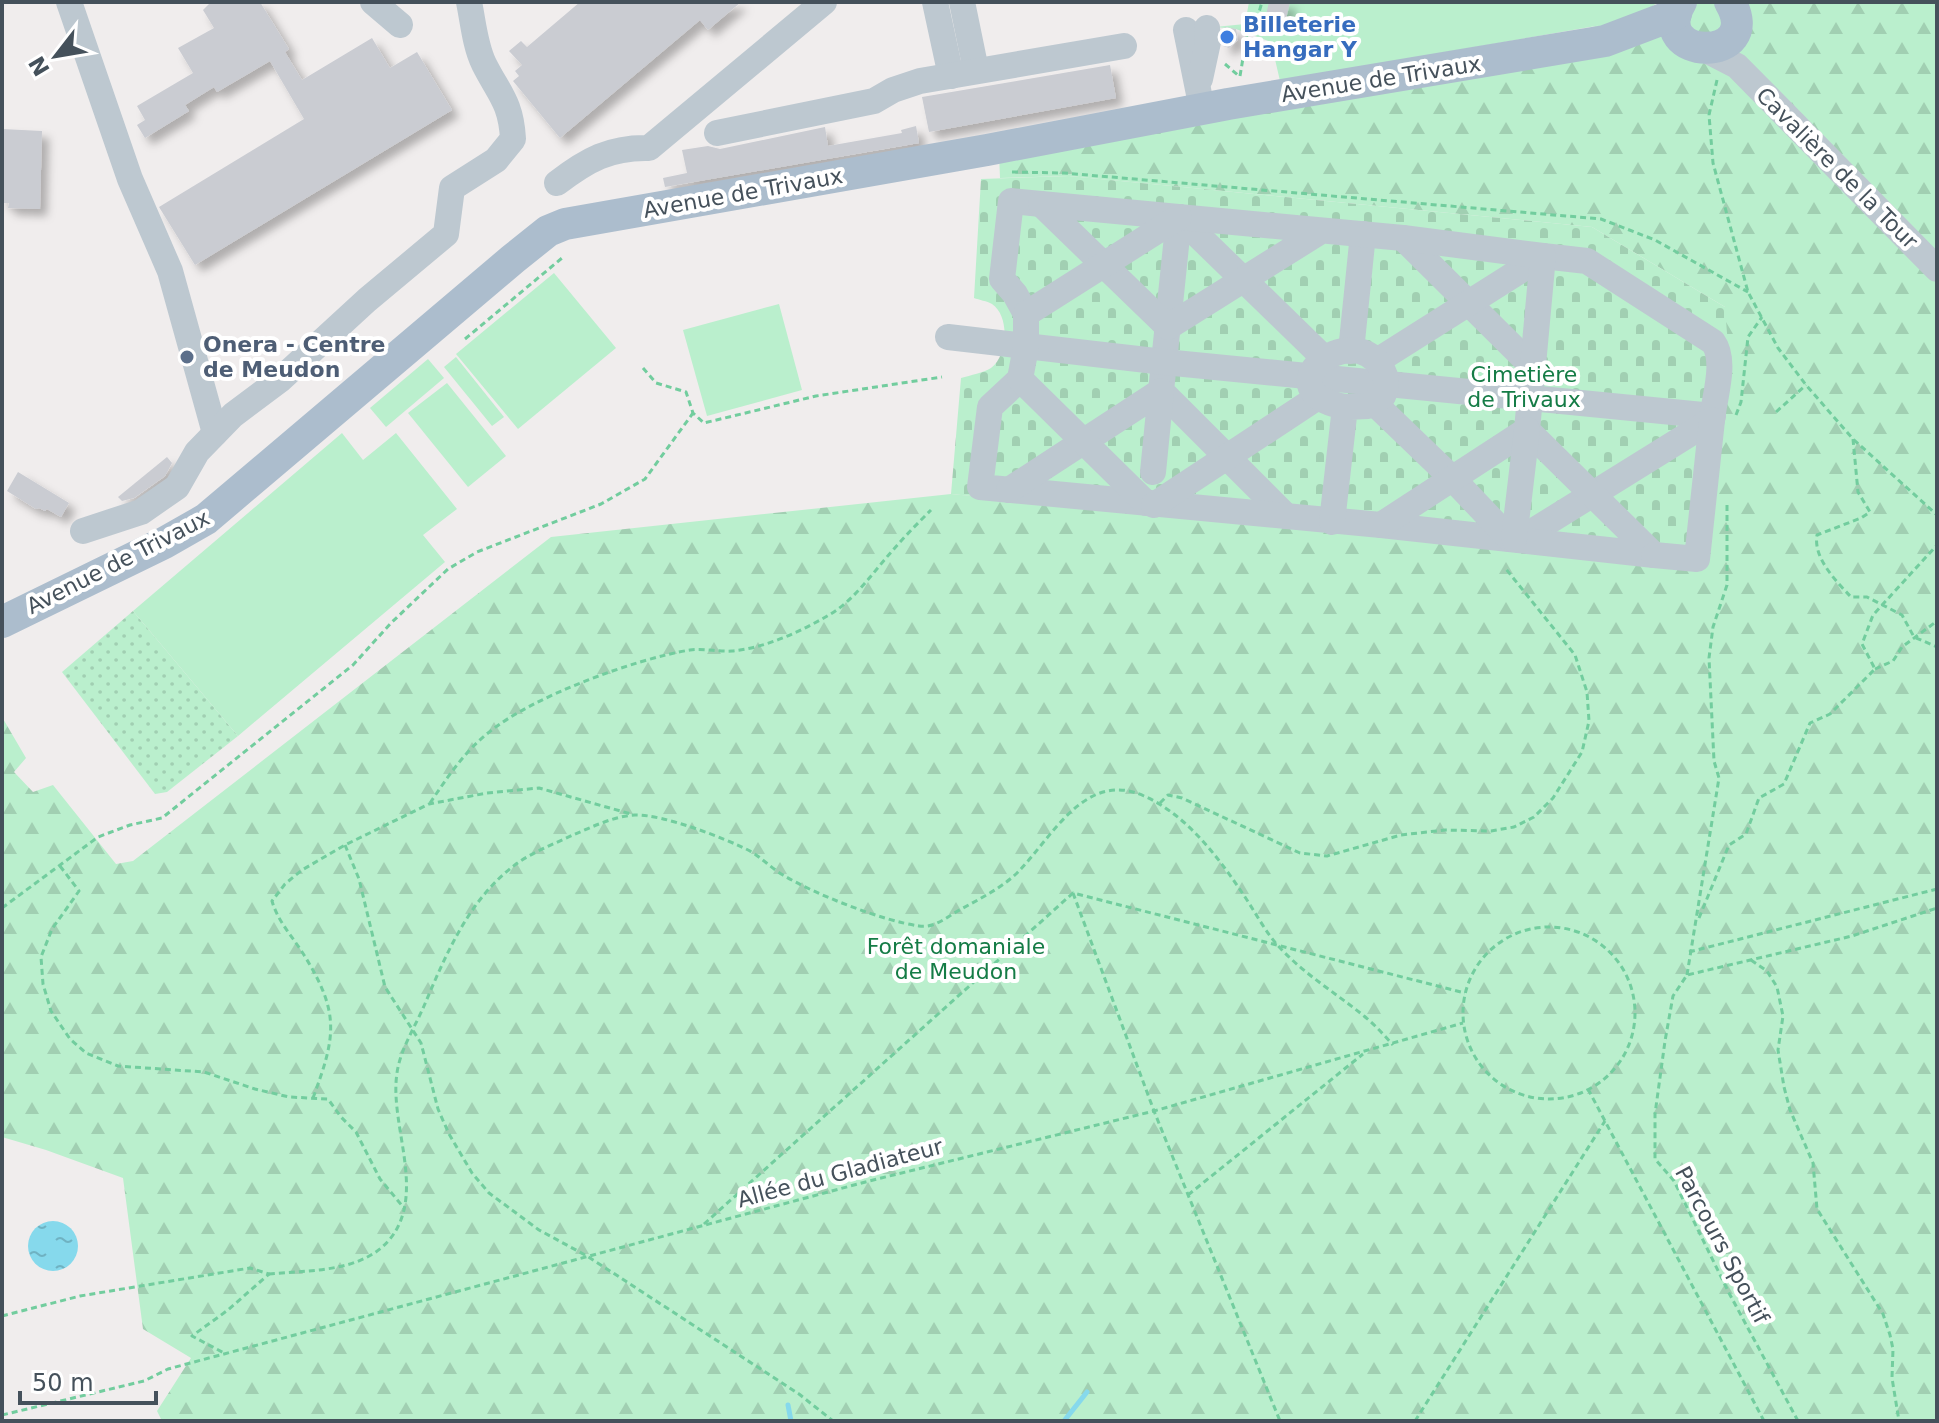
<svg xmlns="http://www.w3.org/2000/svg" width="1939" height="1423" viewBox="0 0 1939 1423" font-family="'DejaVu Sans',sans-serif">
	<style>
		.grass { fill: url(#grass-dots) }
		.forest { fill: url(#forest-firs) }
		.cemetery { fill: url(#cemetery-stones) }
		.green { fill: #baefcd }
		.water { fill: url(#water-ripples) }
		.lines { fill: none; stroke-linecap: round; stroke-linejoin: round }
		.stream { stroke: #86d9ec; stroke-width: 5 }
		.building { fill: #caccd2; filter: url(#shadow) }
		.path { stroke: #72cd9e; stroke-width: 3; stroke-dasharray: 6 4; stroke-linecap: butt }
		.minor { stroke: #bdc8d0; stroke-width: 26 }
		.major { stroke: #acbdcd; stroke-width: 32 }
		.shop-dot { fill: #3f7fe0; stroke: #fff; stroke-width: 3 }
		.service-dot { fill: #5c6f8a; stroke: #fff; stroke-width: 3 }
		.labels { text-anchor: middle; dominant-baseline: central; stroke-width: 8; stroke-linejoin: round; paint-order: stroke }
		.shop-label { font-size: 22px; font-weight: bold; fill: #366cbe; stroke: #fff; text-anchor: start }
		.street-label { font-size: 22px; fill: #45515b; stroke: #fff }
		.service-label { font-size: 22px; font-weight: bold; fill: #4e5e75; stroke: #fff; text-anchor: start }
		.park-label { font-size: 22px; fill: #157c46; stroke: #fff }
	</style>
	<defs>
		<pattern id="grass-dots" width="8" height="8" patternUnits="userSpaceOnUse" patternTransform="scale(2)"><rect width="8" height="8" fill="#baefcd"/><path d="M2 2h.1M6 6h.1" fill="none" stroke="#a1cfb2" stroke-width="1.8" stroke-linecap="round"/></pattern>
		<pattern id="forest-firs" width="22" height="20" patternUnits="userSpaceOnUse" patternTransform="scale(2)"><rect width="22" height="20" fill="#baefcd"/><path d="M5 1l3.5 6h-7zM16 11l3.5 6h-7z" fill="#a1cfb2"/></pattern>
		<pattern id="cemetery-stones" width="16" height="16" patternUnits="userSpaceOnUse" patternTransform="scale(2)"><rect width="16" height="16" fill="#baefcd"/><path d="M2 7V4a2 2 0 0 1 4 0v3zM10 15v-3a2 2 0 0 1 4 0v3z" fill="#a1cfb2"/></pattern>
		<pattern id="water-ripples" width="26" height="14" patternUnits="userSpaceOnUse" patternTransform="scale(2)"><rect width="26" height="14" fill="#86d9ec"/><path d="M2 4q2-2 4 0t4 0M15 11q2-2 4 0t4 0" fill="none" stroke="#6fb2c2"/></pattern>
		<filter id="shadow"><feDropShadow dx="7" dy="7" stdDeviation="4" flood-color="#0004"/></filter>
	</defs>
	<rect width="100%" height="100%" fill="#f0eded"/>
	<polygon class="grass" points="133,611 238,736 167,792 155,794 62,672"/>
	<polygon class="forest" points="1667,2 1937,2 1937,1421 162,1421 157,1411 191,1358 143,1329 123,1178 46,1150 2,1137 2,717 26,758 14,772 33,792 53,785 116,864 133,861 551,537 951,494 1206,518 1609,561 1725,307 1592,227 1069,176 1000,178 999,153 1429,82"/>
	<path class="cemetery" d="M1069,176L1592,227L1725,307L1729,359L1707,570L951,494L961,378C971,375 983,373 991,368C1008,356 1010,316 992,304C987,301 979,300 974,298L981,179Z"/>
	<g class="green">
		<polygon points="1249,2 1658,2 1636,19 1280,81 1271,42 1236,29 1215,27 1245,24"/>
		<polygon points="554,273 616,348 518,429 456,354"/>
		<polygon points="779,304 802,390 707,416 683,330"/>
		<polygon points="456,357 504,417 492,426 444,367"/>
		<polygon points="428,359 444,378 386,427 370,408"/>
		<polygon points="447,383 506,456 468,487 408,413"/>
		<polygon points="342,433 363,460 396,433 457,509 423,535 445,562 238,736 133,611"/>
	</g>
	<circle class="water" cx="53" cy="1246" r="25"/>
	<g class="lines">
		<g class="stream">
			<polyline points="788,1405 791,1421"/>
			<polyline points="1064,1421 1087,1392"/>
		</g>
	</g>
	<g class="building">
		<polygon points="211,2 260,2 289,49 285,52 302,80 372,38 390,68 417,52 452,110 195,265 159,207 304,119 270,61 217,92 214,87 185,105 189,111 145,138 137,125 145,120 137,106 193,73 178,48 214,28 203,10"/>
		<polygon points="580,2 741,2 708,30 700,20 560,138 513,81 519,76 515,71 522,65 509,51 521,41 527,47"/>
		<polygon points="1269,2 1290,2 1286,19 1266,15"/>
		<polygon points="1225,27 1236,29 1238,40 1229,48 1223,46"/>
		<polygon points="1110,65 1116,98 929,132 922,97"/>
		<polygon points="916,126 919,143 665,187 663,178 687,173 682,150 708,146 720,149 825,127 828,146 902,133 901,130"/>
		<polygon points="2,129 42,131 40,209 8,208 9,203 2,203"/>
		<polygon points="167,457 172,463 165,476 134,498 122,501 118,497"/>
		<polygon points="18,472 69,503 61,517 47,509 45,511 39,508 36,509 7,491"/>
	</g>
	<g class="lines">
		<g class="path">
			<polyline points="1225,64 1240,77"/>
			<polyline points="1240,76 1247,34 1255,26 1262,2"/>
			<polyline points="1717,80 1709,115 1713,163 1748,292 1778,348 1806,385 1853,439 1937,515"/>
			<polyline points="1012,172 1064,173 1601,219 1655,240 1748,292"/>
			<polyline points="465,339 562,258"/>
			<polyline points="643,368 656,383 686,392 693,413 704,423 816,396 942,377"/>
			<polyline points="1776,412 1806,385"/>
			<polyline points="1736,415 1741,402 1748,337 1762,317"/>
			<path d="M1853,439L1858,492L1870,512L1861,518L1817,535C1813,558 1836,581 1851,597H1867L1902,615L1914,637L1937,647"/>
			<polyline points="1875,669 1893,661 1902,647 1937,621"/>
			<path d="M430,803C447,778 464,752 488,733C531,697 635,659 690,650C704,648 718,652 732,651C765,648 800,632 829,615C855,600 873,572 893,550C905,536 918,523 931,510"/>
			<polyline points="1160,803 1168,795 1182,798 1300,853 1327,856 1401,835 1445,830 1491,831 1514,827 1534,817 1553,798 1582,752 1589,721 1587,692 1575,655 1506,569"/>
			<polyline points="345,845 359,879 385,987 421,1043 438,1109 449,1134 472,1173 489,1193 539,1230 587,1256 799,1394 833,1421"/>
			<polyline points="60,866 79,891 52,929 41,957 43,984 51,1011 70,1039 86,1053 118,1066 204,1072 255,1089 289,1097 328,1099 341,1117 356,1132 380,1179 404,1208"/>
			<polyline points="1073,893 1154,1111 1280,1421"/>
			<polyline points="2,908 98,837 130,825 162,818 353,665 391,623 448,569 477,552 601,504 645,479 693,413"/>
			<polyline points="1699,918 1729,845 1746,834 1759,798 1784,784 1810,723 1830,714 1875,669 1862,644 1873,615 1937,545"/>
			<circle cx="1549" cy="1013" r="86"/>
			<polyline points="1689,952 1937,889"/>
			<polyline points="1751,960 1767,971 1777,987 1783,1016 1778,1050 1784,1087 1790,1110 1813,1163 1817,1209 1883,1314 1890,1335 1893,1349 1892,1378 1899,1421"/>
			<polyline points="1687,975 1719,778 1714,761 1709,658 1713,627 1727,585 1727,501"/>
			<polyline points="1588,1089 1764,1421"/>
			<path d="M313,1098C336,1036 340,1013 304,955C293,937 278,922 272,901L285,884L302,870L345,845L429,804L487,793L539,788L631,814"/>
			<polyline points="1188,1195 1363,1054"/>
			<polyline points="704,1224 1073,893 1465,993"/>
			<path d="M269,1274C309,1270 362,1273 390,1239C427,1193 389,1125 397,1073C400,1050 415,1027 424,1006C447,952 471,894 522,860C538,850 556,843 573,835C592,827 614,816 635,815C662,814 725,838 750,851C762,858 771,868 783,875C814,894 883,921 919,926C934,928 944,919 956,912C977,900 999,890 1017,873C1052,838 1085,769 1144,796C1187,815 1219,858 1245,897C1257,915 1267,935 1282,950C1307,976 1337,994 1364,1016C1375,1025 1384,1035 1393,1045"/>
			<polyline points="2,1316 80,1296 250,1268 269,1274 228,1310 192,1336 224,1353"/>
			<polyline points="2,1415 144,1381 168,1369 869,1181 1154,1111 1463,1023"/>
			<polyline points="1415,1421 1605,1121"/>
			<polyline points="1798,1421 1729,1293 1674,1181 1655,1159 1655,1114 1665,1041 1673,996 1687,975 1852,936 1937,908"/>
		</g>
		<g class="minor">
			<polyline points="69,2 130,179 170,271 215,433"/>
			<polyline points="373,2 400,25"/>
			<polyline points="935,2 951,76"/>
			<polyline points="962,2 976,70"/>
			<polyline points="1186,30 1202,109"/>
			<polyline points="1706,50 1737,66 1937,269"/>
			<polyline points="1200,79 1208,42 1207,28"/>
			<polyline points="717,133 874,101 893,90 920,81 1124,46"/>
			<path d="M557,183C587,160 610,147 649,148L824,2"/>
			<polyline points="1179,217 1161,391 1286,516"/>
			<polyline points="1179,217 1324,358"/>
			<polyline points="1403,238 1533,367"/>
			<polyline points="1026,314 1015,294 1002,279 1011,201 1041,204"/>
			<polyline points="948,337 1164,362 1713,416"/>
			<polyline points="1351,351 1363,234"/>
			<path d="M1377,361L1543,256L1587,261L1713,342C1727,361 1714,398 1712,420L1519,540"/>
			<polyline points="1020,379 990,407 980,487 1381,525 1654,555 1527,430 1543,256 1403,238 1041,204 1168,327 1321,231"/>
			<polyline points="1374,403 1452,478 1510,539"/>
			<polyline points="1009,490 1161,391 1153,472"/>
			<polyline points="1146,503 1020,379 1026,347 1026,314 1179,217"/>
			<polyline points="1154,505 1318,397"/>
			<path d="M1332,522L1345,407C1260,390 1351,319 1380,366C1387,376 1388,385 1383,396L1368,406L1345,407"/>
			<polyline points="1381,525 1527,430"/>
			<path d="M83,531L141,512L177,487L197,452L233,415L281,379L367,300L446,234L452,188L496,160L513,139C511,102 499,94 484,64C475,46 473,21 469,2"/>
			<polyline points="1514,539 1527,430"/>
			<polyline points="1654,555 1697,559 1712,420"/>
		</g>
		<g class="major">
			<path d="M1681,2C1646,62 1766,64 1730,2"/>
			<polyline points="2,622 164,543 206,519 513,259 548,231 565,224 987,150 1228,104 1605,41 1676,14"/>
		</g>
	</g>
	<circle class="shop-dot" cx="1227" cy="37" r="8"/>
	<circle class="service-dot" cx="187" cy="357" r="8"/>
	<g class="labels">
		<g class="shop-label">
			<text x="1243" y="24">Billeterie<tspan x="1243" dy="25">Hangar Y</tspan></text>
		</g>
		<g class="street-label">
			<text transform="translate(1381 79) rotate(-9)">Avenue de Trivaux</text>
			<text transform="translate(1837 168) rotate(45)">Cavalière de la Tour</text>
			<text transform="translate(743 193) rotate(-10)">Avenue de Trivaux</text>
			<text transform="translate(118 562) rotate(-27)">Avenue de Trivaux</text>
			<text transform="translate(840 1173) rotate(-15)">Allée du Gladiateur</text>
			<text transform="translate(1722 1245) rotate(62)">Parcours Sportif</text>
		</g>
		<g class="service-label">
			<text x="203" y="344">Onera - Centre<tspan x="203" dy="25">de Meudon</tspan></text>
		</g>
		<g class="park-label">
			<text x="1524" y="374">Cimetière<tspan x="1524" dy="25">de Trivaux</tspan></text>
			<text x="956" y="946">Forêt domaniale<tspan x="956" dy="25">de Meudon</tspan></text>
		</g>
	</g>
	<rect width="1939" height="1423" fill="none" stroke="#45515b" stroke-width="8"/>
	<g transform="translate(56 56) rotate(239)" stroke="#ffffff" stroke-width="6" paint-order="stroke">
	<path d="M0-6L14 30L0 20L-14 30Z" fill="#45515b"/>
	<text y="-12" font-size="22" font-weight="bold" text-anchor="middle" fill="#45515b">N</text>
	</g>
	<path d="M20 1391v12h136v-12" fill="none" stroke="#45515b" stroke-width="4"/>
	<text x="32" y="1391" font-size="24" fill="#45515b" stroke="#ffffff" stroke-width="6" paint-order="stroke">50 m</text>
</svg>
